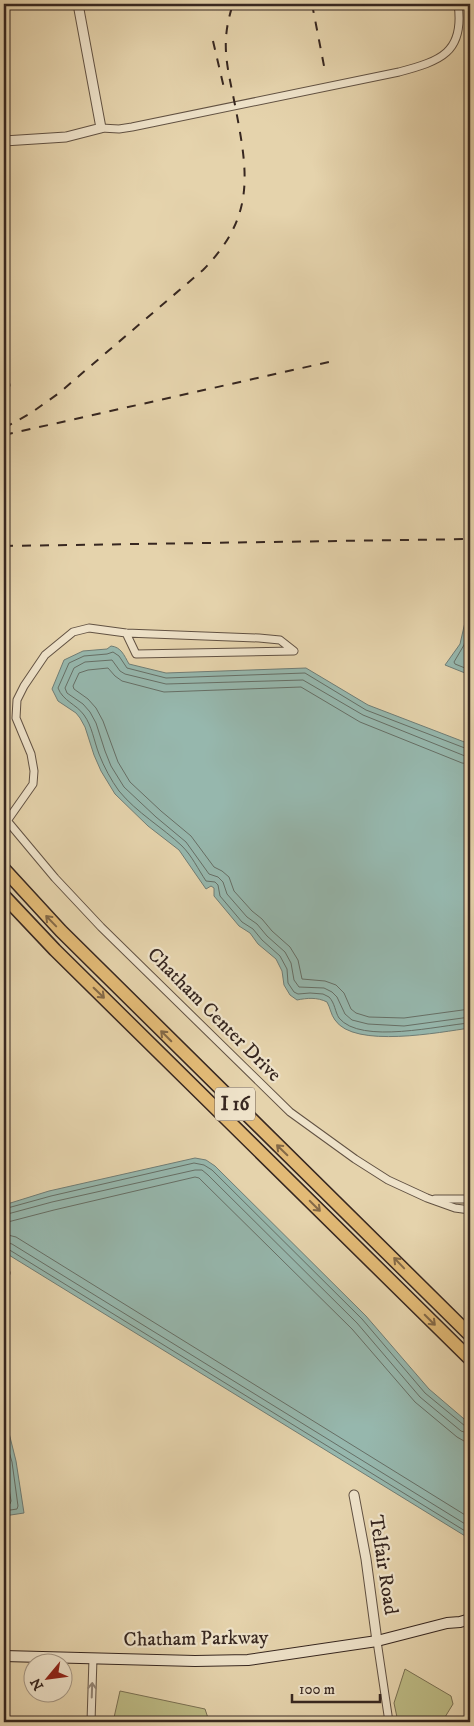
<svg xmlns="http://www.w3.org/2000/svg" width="474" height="1726" viewBox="0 0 474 1726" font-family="'IM FELL DW Pica',serif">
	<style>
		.green { fill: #bcba84; stroke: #7a7052 }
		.water { fill: #96b7ad; stroke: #707d75 }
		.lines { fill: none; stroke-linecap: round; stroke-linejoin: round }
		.shore { stroke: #666f66; stroke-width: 1 }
		.minor-casing { stroke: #625243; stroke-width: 9 }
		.tertiary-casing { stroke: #625243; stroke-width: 11 }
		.secondary-casing { stroke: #372720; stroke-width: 12 }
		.motorway-casing { stroke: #372720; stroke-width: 15 }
		.minor { stroke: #eee2c9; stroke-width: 7 }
		.tertiary { stroke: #eee2c9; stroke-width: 9 }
		.secondary { stroke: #eee2c9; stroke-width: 10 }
		.motorway { stroke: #e2ba76; stroke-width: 12 }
		.rail { stroke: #372720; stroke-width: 2; stroke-dasharray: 9 9; stroke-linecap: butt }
		.oneway { stroke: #846947 }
		.oneway2 { stroke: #928474 }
		.labels { text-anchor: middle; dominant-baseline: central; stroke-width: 4.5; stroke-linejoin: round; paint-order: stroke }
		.shield { fill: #eee2c9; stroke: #6e5f53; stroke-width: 1 }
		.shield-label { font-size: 19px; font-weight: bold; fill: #372720 }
		.street-label { font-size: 20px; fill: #372720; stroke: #eee2c9 }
	</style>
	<rect width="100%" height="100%" fill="#e5d3ac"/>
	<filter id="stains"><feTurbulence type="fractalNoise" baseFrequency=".004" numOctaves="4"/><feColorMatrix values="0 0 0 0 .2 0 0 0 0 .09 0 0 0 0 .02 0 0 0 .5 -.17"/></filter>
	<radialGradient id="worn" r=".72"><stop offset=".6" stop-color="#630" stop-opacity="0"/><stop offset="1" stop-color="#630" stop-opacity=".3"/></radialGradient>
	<g class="green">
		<polygon points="405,1669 451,1696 453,1704 442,1722 398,1722 394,1703"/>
		<polygon points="120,1691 205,1709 208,1718 207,1722 113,1722"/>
	</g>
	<g class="water">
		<polygon points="468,609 470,609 470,675 445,665 460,644"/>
		<path d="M111,646C121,647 124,655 129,664L166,673L306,668L368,705L467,743L470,748V1028C441,1032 354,1049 335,1020C331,1015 330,1007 327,1002C317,997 307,998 297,1000L290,995L284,985L282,971L276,959L258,944L250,933L239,926L214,896V888L211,886L206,889L179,850L148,826L115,794L101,771L94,755L85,727L80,718L76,713L58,701L52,689L64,660L83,651L107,649Z"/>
		<polygon points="195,1158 206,1160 215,1166 366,1316 429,1389 470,1424 470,1539 4,1252 4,1205 49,1191"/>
		<polygon points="4,1429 8,1429 16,1461 24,1513 4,1516"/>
	</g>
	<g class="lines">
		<g class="shore">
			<polyline points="470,621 464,645 454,662 455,664 470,670"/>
			<path d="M470,750L366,710L305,673L166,678L127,668L119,656L113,652L107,654L84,656L69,663L58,688C63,701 76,704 84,715C92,726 94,741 99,754C104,767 111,780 119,791C137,813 162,827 182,846C192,856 198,869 206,881L215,882L218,885L220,896L242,922L253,929L262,940L280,956L287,969L288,983L294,992L298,994L310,993L323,994L329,997C335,1003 335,1012 339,1018C361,1045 440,1025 470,1023"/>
			<polyline points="470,756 465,756 363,715 303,680 166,684 125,674 120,671 112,660 85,662 74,668 65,688 67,693 83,704 90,712 96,723 105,751 111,766 124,787 156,817 186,842 209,874 218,877 223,882 227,894 247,917 257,924 267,936 285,952 291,963 294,980 299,987 324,988 332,992 337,997 345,1014 352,1020 368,1024 404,1026 470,1017"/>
			<polyline points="470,764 462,763 360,722 301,687 164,692 122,681 115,676 108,668 88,670 79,673 73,686 74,689 88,699 96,708 103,721 118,762 130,782 161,811 191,836 214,867 222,871 229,877 234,891 252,911 262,919 272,931 290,947 298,960 302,979 325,981 336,985 344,993 351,1009 356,1013 369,1017 404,1018 470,1009"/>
			<polyline points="4,1209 51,1196 194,1163 204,1165 212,1170 362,1319 425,1393 465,1426 470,1428"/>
			<polyline points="4,1215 52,1202 195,1170 202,1170 208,1175 357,1323 420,1397 461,1431 470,1434"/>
			<polyline points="4,1223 54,1210 195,1177 199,1178 352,1329 415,1402 457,1437 464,1441 470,1441"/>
			<polyline points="4,1234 16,1237 470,1518"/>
			<polyline points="4,1242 12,1244 470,1527"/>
			<polyline points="4,1248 8,1249 470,1534"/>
			<polyline points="4,1435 12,1462 18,1506 17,1509 4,1511"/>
			<polyline points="4,1457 11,1501 10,1504 4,1505"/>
		</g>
		<defs>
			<g id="minor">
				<path d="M101,128L119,129L132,127L399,72C440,61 465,53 458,4"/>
				<polyline points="4,382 6,385"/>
				<polyline points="4,817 55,878 101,927 290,1112 355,1159 388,1180 427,1198 455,1208 470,1210"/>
				<polyline points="7,821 33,784 34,771 31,754 16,718 17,700 24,686 45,655 73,632 89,628 126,633 259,638 280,640 294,651 136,654 126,633"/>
				<polyline points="435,1199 470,1199"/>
				<polyline points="377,1641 389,1722"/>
				<polyline points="91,1722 93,1658"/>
			</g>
			<g id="tertiary">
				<polyline points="4,141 66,137 101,128 78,4"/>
				<polyline points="4,1272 5,1273"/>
				<polyline points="354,1495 366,1559 377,1641"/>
			</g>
			<polyline id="secondary" points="4,1656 195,1661 248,1660 377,1641 447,1623 460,1622 470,1619"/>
			<g id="motorway">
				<polyline points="4,869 61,931 470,1335"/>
				<polyline points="4,896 55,950 470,1359"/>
			</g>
		</defs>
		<use href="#minor" class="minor-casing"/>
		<use href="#tertiary" class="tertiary-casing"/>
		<use href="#secondary" class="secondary-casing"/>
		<use href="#motorway" class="motorway-casing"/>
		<use href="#minor" class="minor"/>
		<use href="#tertiary" class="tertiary"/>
		<use href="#secondary" class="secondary"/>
		<use href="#motorway" class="motorway"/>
		<g class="rail">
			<polyline points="312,4 325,71"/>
			<polyline points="213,41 224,88"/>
			<path d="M4,428L31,413L59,393L203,270C256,216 248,173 235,105C227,65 220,43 233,4"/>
			<polyline points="4,435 333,361"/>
			<polyline points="4,546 470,539"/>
		</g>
	</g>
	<defs><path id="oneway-shaft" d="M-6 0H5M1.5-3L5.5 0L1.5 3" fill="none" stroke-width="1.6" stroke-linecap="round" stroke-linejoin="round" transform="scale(1.25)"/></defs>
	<g class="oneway">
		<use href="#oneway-shaft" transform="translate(51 921) rotate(-134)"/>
		<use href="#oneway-shaft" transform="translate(99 993) rotate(44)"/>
		<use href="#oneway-shaft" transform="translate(166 1036) rotate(-135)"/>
		<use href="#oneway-shaft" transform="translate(282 1150) rotate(-136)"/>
		<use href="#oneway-shaft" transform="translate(315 1206) rotate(45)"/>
		<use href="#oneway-shaft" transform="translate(399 1263) rotate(-134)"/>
		<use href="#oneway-shaft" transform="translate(430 1320) rotate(45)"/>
	</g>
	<use class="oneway2" href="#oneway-shaft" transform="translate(92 1690) rotate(-88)"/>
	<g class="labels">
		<rect class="shield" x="215" y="1087.5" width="40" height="33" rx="4"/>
		<g class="shield-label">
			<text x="235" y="1104">I 16</text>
		</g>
		<g class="street-label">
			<text transform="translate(214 1015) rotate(45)">Chatham Center Drive</text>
			<text transform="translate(383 1565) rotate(81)">Telfair Road</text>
			<text transform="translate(196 1639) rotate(-1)">Chatham Parkway</text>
		</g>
	</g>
	<rect width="474" height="1726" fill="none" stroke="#e5d3ac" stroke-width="20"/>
	<rect x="5" y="5" width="464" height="1716" fill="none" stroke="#372720" stroke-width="2.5"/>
	<rect x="10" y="10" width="454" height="1706" fill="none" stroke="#372720"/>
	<g transform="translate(48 1678) rotate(241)"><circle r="24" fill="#eee2c9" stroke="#a59785"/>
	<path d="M0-4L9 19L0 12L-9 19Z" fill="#8f2418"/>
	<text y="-8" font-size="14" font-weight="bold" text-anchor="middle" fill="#372720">N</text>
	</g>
	<path d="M292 1694v8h88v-8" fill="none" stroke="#372720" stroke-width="2.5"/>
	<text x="299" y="1694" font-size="15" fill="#372720" stroke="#eee2c9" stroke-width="4" paint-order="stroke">100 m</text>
	<rect width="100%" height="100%" filter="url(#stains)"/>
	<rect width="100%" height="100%" fill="url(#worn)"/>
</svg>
